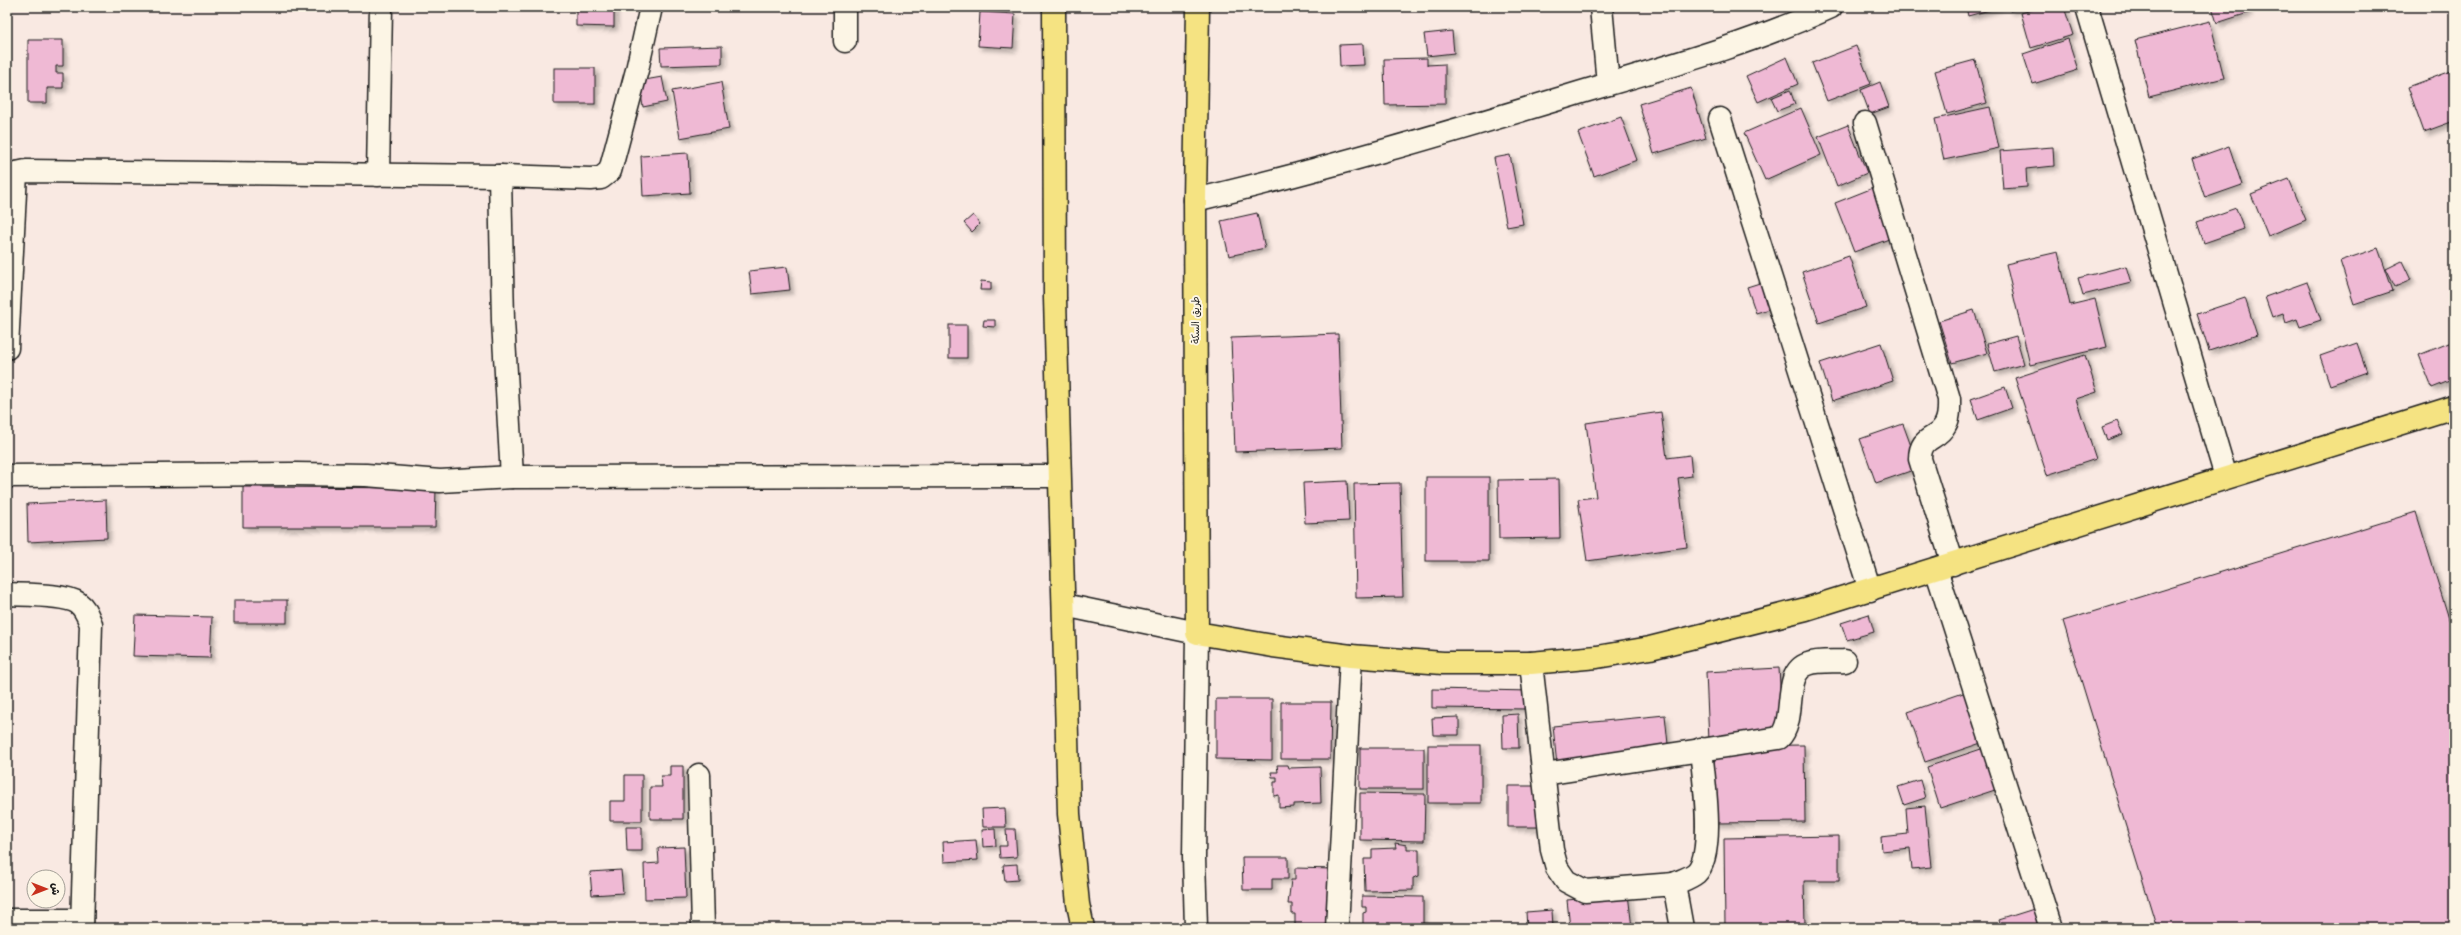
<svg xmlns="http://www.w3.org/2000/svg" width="2461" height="935" viewBox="0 0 2461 935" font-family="Kalam,'Playpen Sans Arabic',sans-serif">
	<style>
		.building { fill: #efb9d4; stroke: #1c1c1c; filter: url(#shadow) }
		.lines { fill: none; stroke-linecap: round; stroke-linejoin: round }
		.minor-casing { stroke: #1c1c1c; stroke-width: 25 }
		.major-casing { stroke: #1c1c1c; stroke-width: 25 }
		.minor { stroke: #fcf5e5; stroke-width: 22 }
		.major { stroke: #f5e382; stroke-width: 22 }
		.labels { text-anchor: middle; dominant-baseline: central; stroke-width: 4; stroke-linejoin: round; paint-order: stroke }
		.street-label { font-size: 10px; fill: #1c1c1c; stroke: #fcf5e5 }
	</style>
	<defs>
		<filter id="shadow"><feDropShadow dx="3.5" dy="3.5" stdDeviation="2" flood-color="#0004"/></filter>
	</defs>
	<rect width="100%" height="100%" fill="#f9e9e2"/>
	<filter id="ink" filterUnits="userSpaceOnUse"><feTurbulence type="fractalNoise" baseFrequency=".025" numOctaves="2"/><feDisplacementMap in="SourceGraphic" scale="8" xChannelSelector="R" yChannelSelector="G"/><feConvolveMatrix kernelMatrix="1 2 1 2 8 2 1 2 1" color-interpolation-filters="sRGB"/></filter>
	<g filter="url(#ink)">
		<g class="building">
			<polygon points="576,7 614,7 614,27 576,26"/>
			<polygon points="1966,7 2000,7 1968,16"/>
			<polygon points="2009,7 2025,7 2010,11"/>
			<polygon points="2042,7 2064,7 2073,35 2031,48 2021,13"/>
			<polygon points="2212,7 2246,7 2248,13 2217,23"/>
			<polygon points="980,12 1015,14 1013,48 978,46"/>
			<polygon points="2210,21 2224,78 2149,97 2135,40"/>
			<polygon points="1452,31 1454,53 1427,56 1424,34"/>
			<polygon points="2068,39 2078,70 2033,84 2023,54"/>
			<polygon points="28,40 63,40 63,66 56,66 56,73 63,73 63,88 47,88 47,103 28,103"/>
			<polygon points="1363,44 1364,65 1340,66 1339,45"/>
			<polygon points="722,46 722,64 661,66 660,48"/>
			<polygon points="1856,46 1871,84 1827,101 1812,63"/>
			<polygon points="1787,57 1798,84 1758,102 1746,76"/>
			<polygon points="1427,58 1427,65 1445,64 1445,104 1385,105 1384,59"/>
			<polygon points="1975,60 1987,103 1947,114 1935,71"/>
			<rect x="554" y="68" width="41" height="36"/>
			<polygon points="2454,70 2454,121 2424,132 2408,87"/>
			<polygon points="662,77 667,102 643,107 639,81"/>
			<polygon points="721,82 729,129 680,138 672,91"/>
			<polygon points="1880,82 1889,107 1870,114 1861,90"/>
			<polygon points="1691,88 1706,138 1654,154 1639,104"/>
			<polygon points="1790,90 1795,104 1777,111 1771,98"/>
			<polygon points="1990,107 1999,148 1944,160 1935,119"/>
			<polygon points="1801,108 1821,155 1765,180 1744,133"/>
			<polygon points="1621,117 1637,160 1594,176 1578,133"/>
			<polygon points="1848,125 1867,173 1837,186 1818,137"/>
			<polygon points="2229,146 2242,185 2205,198 2192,159"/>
			<polygon points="2053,147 2054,166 2026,169 2027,187 2003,189 2000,151"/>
			<polygon points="688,153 690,193 643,196 641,156"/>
			<polygon points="1510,155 1523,224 1507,227 1494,158"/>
			<polygon points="2289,179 2306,220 2268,236 2251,194"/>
			<polygon points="1878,186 1897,236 1854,252 1835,203"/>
			<polygon points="2236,208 2244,229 2204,243 2197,222"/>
			<polygon points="1257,213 1265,248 1229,256 1221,221"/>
			<polygon points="973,215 980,224 972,232 964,223"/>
			<polygon points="2378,248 2393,291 2354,304 2340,261"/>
			<polygon points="2058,252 2070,305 2095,299 2107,347 2030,365 2006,264"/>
			<polygon points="1849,256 1866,307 1819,323 1802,272"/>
			<polygon points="2402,261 2411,280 2395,287 2386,269"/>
			<polygon points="2126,266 2131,283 2083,295 2078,278"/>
			<polygon points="787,267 790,290 752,294 749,271"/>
			<polygon points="981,281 991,282 991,290 980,290"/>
			<polygon points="1766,281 1775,307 1756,313 1747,287"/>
			<polygon points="2307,282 2321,320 2300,327 2297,319 2286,323 2283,313 2272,317 2265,297"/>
			<polygon points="2245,298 2257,335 2209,351 2197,314"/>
			<polygon points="1974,310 1987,353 1952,363 1939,321"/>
			<polygon points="984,320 995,320 995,327 983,326"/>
			<rect x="949" y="325" width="18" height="33"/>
			<polygon points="1338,334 1342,448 1235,452 1231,338"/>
			<polygon points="2016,336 2024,364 1995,372 1987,344"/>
			<polygon points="2454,341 2454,379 2432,388 2419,355"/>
			<polygon points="1881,343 1893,381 1832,401 1820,363"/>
			<polygon points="2357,343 2367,372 2330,385 2320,356"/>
			<polygon points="2085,355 2097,392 2076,399 2096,459 2047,475 2015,378"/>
			<polygon points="2005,387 2012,408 1978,420 1971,399"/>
			<polygon points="1661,412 1667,458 1690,455 1692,476 1678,478 1687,547 1587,561 1578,499 1596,497 1586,423"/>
			<polygon points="2117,421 2123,434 2107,440 2102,427"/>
			<polygon points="1903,424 1919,468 1876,483 1860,439"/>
			<rect x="1426" y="477" width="63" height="84"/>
			<polygon points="1559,479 1560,538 1499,539 1498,480"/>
			<polygon points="1347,481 1349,521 1305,523 1303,483"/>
			<polygon points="1400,483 1403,597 1356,598 1354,484"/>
			<polygon points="243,487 436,488 435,527 243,527"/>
			<polygon points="106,500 107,538 28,542 27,504"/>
			<polygon points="2416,512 2454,635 2454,928 2157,928 2063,621"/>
			<rect x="234" y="600" width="53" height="23"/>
			<polygon points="1869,614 1874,632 1847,640 1841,623"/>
			<polygon points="135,615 212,617 210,658 133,656"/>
			<polygon points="1779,668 1783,737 1709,741 1706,672"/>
			<polygon points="1432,689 1531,691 1530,709 1432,708"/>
			<polygon points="1969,691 1987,741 1925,762 1908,712"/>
			<polygon points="1216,699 1272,699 1272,760 1216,759"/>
			<polygon points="1281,702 1331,702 1330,759 1281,759"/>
			<polygon points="1518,714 1519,748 1503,748 1502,715"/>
			<polygon points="1665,715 1669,754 1557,766 1553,726"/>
			<polygon points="1459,717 1459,735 1433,735 1432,718"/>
			<rect x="1428" y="745" width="53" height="58"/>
			<polygon points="1804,745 1805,822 1715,823 1714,746"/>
			<rect x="1360" y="748" width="64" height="41"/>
			<polygon points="1984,748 1998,789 1940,808 1927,767"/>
			<polygon points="1277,765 1288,765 1289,768 1320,767 1321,803 1294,804 1294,807 1279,808 1279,795 1274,796 1274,782 1277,782 1277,777 1272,777 1271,772 1278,772"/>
			<polygon points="670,766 683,766 683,819 650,819 650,787 662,787 661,776 670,776"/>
			<polygon points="625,775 642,775 642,821 610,821 610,801 625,801"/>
			<polygon points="1920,780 1925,798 1904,805 1898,787"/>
			<polygon points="1508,786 1543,786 1544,827 1508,827"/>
			<polygon points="1360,793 1425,794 1424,841 1360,840"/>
			<polygon points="1925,806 1931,867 1912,869 1910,848 1882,851 1881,837 1908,834 1906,808"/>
			<polygon points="1005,808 1006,827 983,827 982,809"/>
			<polygon points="626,827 642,827 642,851 627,851"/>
			<polygon points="995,829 996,846 983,847 982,830"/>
			<polygon points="1006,829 1015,829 1017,857 1000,858 999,846 1007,846"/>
			<polygon points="1839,836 1839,881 1804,881 1805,926 1725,927 1724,838"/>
			<polygon points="976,840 978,860 944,862 943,842"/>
			<polygon points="1395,843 1407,845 1407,849 1419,849 1419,876 1413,878 1413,890 1365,891 1364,859 1372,859 1372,849 1396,848"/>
			<polygon points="684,847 686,898 645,899 644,864 659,863 658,848"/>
			<polygon points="1242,857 1288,857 1288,879 1272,879 1272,890 1243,890"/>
			<polygon points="1017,864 1018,880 1005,881 1003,865"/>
			<polygon points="1295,868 1333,869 1331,927 1295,926 1295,914 1292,914 1292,904 1288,904 1291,880 1295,880"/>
			<polygon points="621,870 623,893 592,895 590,872"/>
			<polygon points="1628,894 1632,928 1570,928 1567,900"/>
			<polygon points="1362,896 1423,897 1423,928 1363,928 1363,913 1366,912 1366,907 1362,907"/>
			<polygon points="2037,908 2043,928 2002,928 1999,920"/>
			<polygon points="1552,910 1553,928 1527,928 1526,912"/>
			<polygon points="1687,924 1687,928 1642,928"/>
		</g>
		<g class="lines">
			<defs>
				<g id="minor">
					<polyline points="845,7 845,41"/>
					<polyline points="1601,7 1608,84"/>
					<polyline points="2087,7 2226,477"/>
					<polyline points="1720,119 1870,590"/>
					<path d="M1865,123L1949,399C1949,408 1950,417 1945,425C1937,441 1920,435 1920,459L1953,564"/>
					<polyline points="7,175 26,171 500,176"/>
					<polyline points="378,175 381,7"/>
					<path d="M1195,200C1322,170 1447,133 1572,95C1659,69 1748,45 1831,7"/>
					<polyline points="7,348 16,173"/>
					<polyline points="7,476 295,474 366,475 440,481 512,477 1059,476"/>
					<polyline points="512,477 503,321 500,176 591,179 601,178 610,171 637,70 651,7"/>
					<polyline points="1936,569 2051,928"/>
					<path d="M7,594C24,595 65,594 78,603C85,608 87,615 91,624L82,928"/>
					<polyline points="1064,605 1197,633 1194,857 1196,928"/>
					<polyline points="1531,663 1552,850 1557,868 1566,881 1585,891 1674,884 1682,928"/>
					<path d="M1544,774L1779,738C1798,720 1781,673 1808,664C1818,660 1833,662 1845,661"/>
					<polyline points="699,775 703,928"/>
					<path d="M1674,884C1680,881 1690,878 1696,873C1716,854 1703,775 1701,749"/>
					<polyline points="7,920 82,920"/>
					<polyline points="1337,928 1351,656"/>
				</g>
				<g id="major">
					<polyline points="1054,7 1055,298 1067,736 1069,814 1078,904 1083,928"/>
					<polyline points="1198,7 1195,200 1197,633 1273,646 1351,656 1443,663 1531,663 1597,657 1650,648 1806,609 2454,407"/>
				</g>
			</defs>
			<use href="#minor" class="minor-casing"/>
			<use href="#major" class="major-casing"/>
			<use href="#minor" class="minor"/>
			<use href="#major" class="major"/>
		</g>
	</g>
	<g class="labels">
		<g class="street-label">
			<text transform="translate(1196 320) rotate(-90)">طريق السكة</text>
		</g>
	</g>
	<rect width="2461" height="935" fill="none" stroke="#fcf5e5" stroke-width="24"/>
	<rect x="12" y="12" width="2437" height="911" fill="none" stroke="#1c1c1c" stroke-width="1.5" filter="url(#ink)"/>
	<g transform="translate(46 889) rotate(90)"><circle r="19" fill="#fcf5e5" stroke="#a29e95"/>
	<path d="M0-3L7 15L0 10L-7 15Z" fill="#c8321e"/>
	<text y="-6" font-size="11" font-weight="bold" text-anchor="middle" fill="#1c1c1c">ش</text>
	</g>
</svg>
